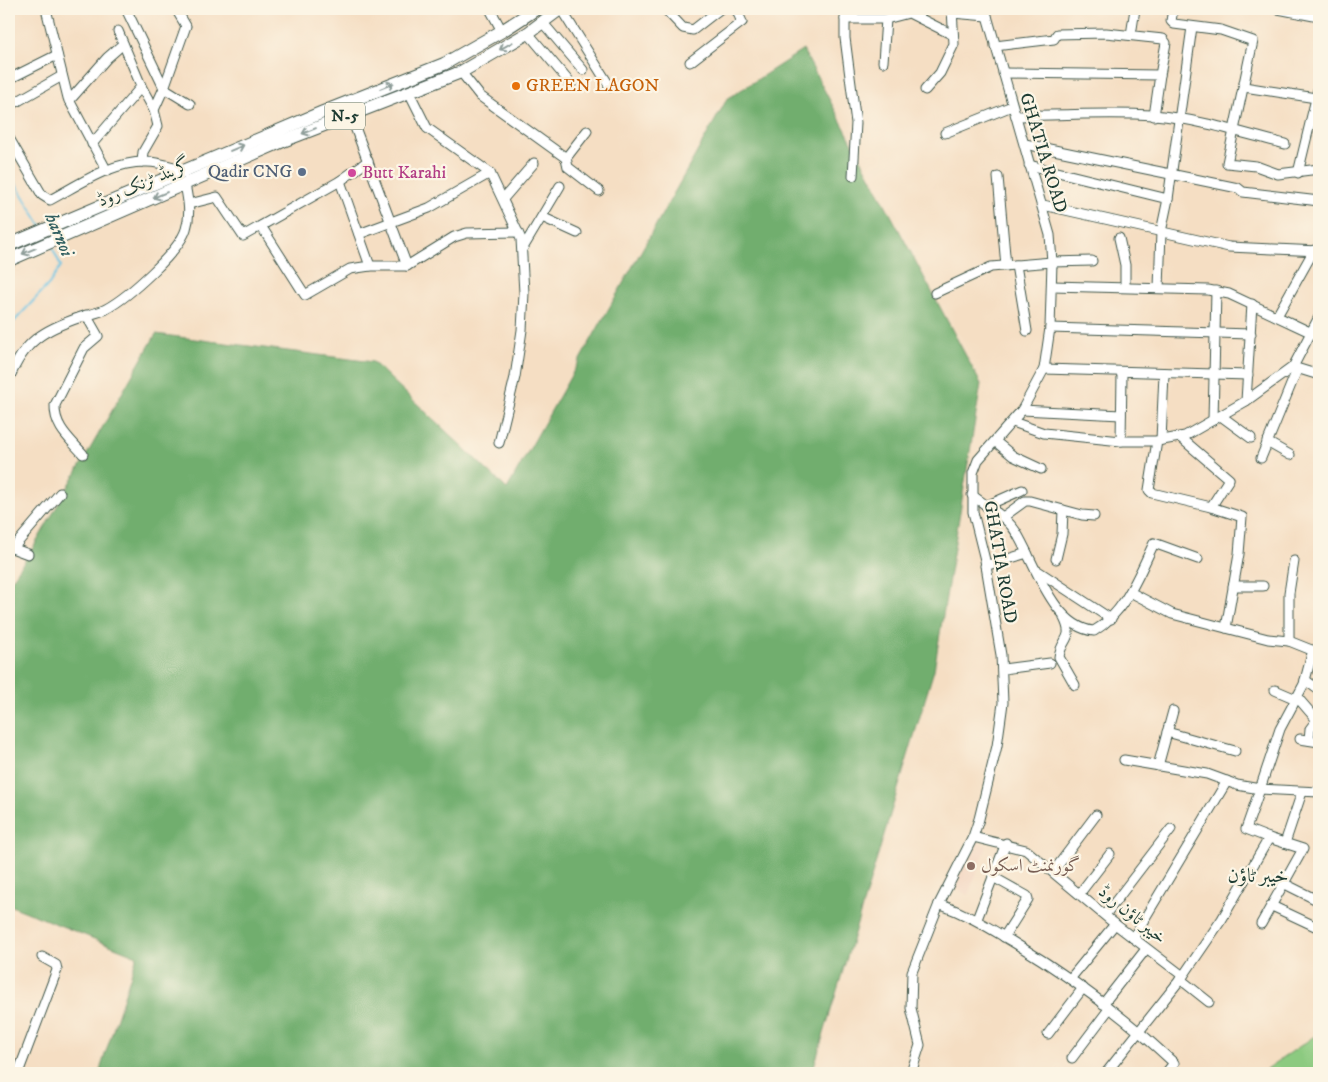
<svg xmlns="http://www.w3.org/2000/svg" width="1328" height="1082" viewBox="0 0 1328 1082" font-family="'IM FELL DW Pica',Amiri,serif">
	<style>
		.built { fill: #f3d4bf }
		.green { fill: #8cca80; stroke: #56845a }
		.forest { fill: #71ae6e; stroke: #487651 }
		.lines { fill: none; stroke-linecap: round; stroke-linejoin: round }
		.stream { stroke: #67c4e5; stroke-width: 2 }
		.minor-casing { stroke: #3f5549; stroke-width: 11 }
		.highway-casing { stroke: #3f5549; stroke-width: 14 }
		.minor { stroke: #fff; stroke-width: 9 }
		.highway { stroke: #fff; stroke-width: 12 }
		.oneway { stroke: #8f9e9a }
		.food-dot { fill: #e8710a; stroke: #fcf5e5; stroke-width: 2 }
		.service-dot { fill: #5c6f8a; stroke: #fcf5e5; stroke-width: 2 }
		.hotel-dot { fill: #d1479c; stroke: #fcf5e5; stroke-width: 2 }
		.education-dot { fill: #8d6e63; stroke: #fcf5e5; stroke-width: 2 }
		.labels { text-anchor: middle; dominant-baseline: central; stroke-width: 4.5; stroke-linejoin: round; paint-order: stroke }
		.shield { fill: #fcf5e5; stroke: #617469; stroke-width: 1 }
		.shield-label { font-size: 16px; font-weight: bold; fill: #1f3d34 }
		.food-label { font-size: 18px; fill: #c56008; stroke: #fcf5e5; text-anchor: start }
		.street-label { font-size: 18px; fill: #1f3d34; stroke: #fcf5e5 }
		.service-label { font-size: 18px; fill: #4e5e75; stroke: #fcf5e5; text-anchor: end }
		.hotel-label { font-size: 18px; fill: #b23c85; stroke: #fcf5e5; text-anchor: start }
		.education-label { font-size: 18px; fill: #785e54; stroke: #fcf5e5; text-anchor: start }
		.water-label { font-size: 19px; font-style: italic; fill: #315f60; stroke: #fcf5e5 }
		.quarter-label { font-size: 20px; fill: #1f3d34; stroke: #fcf5e5 }
	</style>
	<rect width="100%" height="100%" fill="#fcf5e5"/>
	<filter id="ink" filterUnits="userSpaceOnUse"><feTurbulence type="fractalNoise" baseFrequency=".02" numOctaves="2"/><feDisplacementMap in="SourceGraphic" scale="10" xChannelSelector="R" yChannelSelector="G"/><feConvolveMatrix kernelMatrix="1 2 1 2 8 2 1 2 1" color-interpolation-filters="sRGB"/></filter>
	<filter id="wash" filterUnits="userSpaceOnUse"><feTurbulence type="fractalNoise" baseFrequency=".0096" numOctaves="4" result="noise"/><feDisplacementMap in="SourceGraphic" scale="20" xChannelSelector="R" yChannelSelector="G"/><feGaussianBlur stdDeviation="1.12" result="paint"/><feColorMatrix in="noise" values="0 0 0 0 0 0 0 0 0 0 0 0 0 0 0 0 0 1.4 0 .05"/><feComposite in="paint" operator="in"/></filter>
	<g filter="url(#wash)">
		<rect width="100%" height="100%" fill="#f5dec3"/>
		<polygon class="built" points="975,841 987,846 968,895 951,886"/>
		<polygon class="green" points="1319,1033 1319,1073 1261,1073"/>
		<polygon class="forest" points="803,50 981,384 934,670 812,1073 99,1073 137,956 9,905 9,584 33,548 156,334 373,362 507,489 727,99"/>
		<g class="lines">
			<g class="stream">
				<polyline points="9,173 42,227"/>
				<polyline points="9,327 49,284 61,266 52,247"/>
			</g>
		</g>
	</g>
	<g filter="url(#ink)">
		<g class="lines">
			<defs>
				<g id="minor">
					<polyline points="46,9 68,98 107,171"/>
					<polyline points="126,9 164,88 154,110 158,126 143,152 142,162"/>
					<polyline points="176,9 186,26 164,88 190,104"/>
					<polyline points="490,9 502,31"/>
					<polyline points="561,9 610,87"/>
					<polyline points="665,9 683,28 693,30 720,9"/>
					<polyline points="847,9 845,19 886,19 909,13 953,35"/>
					<polyline points="1173,9 1171,21 1174,24 1221,30 1253,41 1227,163 1256,166 1278,174 1319,169"/>
					<polyline points="1278,9 1319,17"/>
					<polyline points="952,13 987,16"/>
					<polyline points="845,19 845,38 856,123 853,176"/>
					<polyline points="543,23 583,70"/>
					<polyline points="118,31 142,88 154,110"/>
					<polyline points="528,33 571,84"/>
					<polyline points="1131,35 1135,9"/>
					<polyline points="995,46 1054,39 1057,34 1106,33 1163,39 1166,43 1160,75"/>
					<polyline points="690,62 742,22 736,9"/>
					<polyline points="883,62 886,19"/>
					<polyline points="461,72 480,96 566,158 587,131"/>
					<polyline points="1003,73 1160,75 1154,116"/>
					<polyline points="9,79 57,55"/>
					<polyline points="1244,87 1316,98"/>
					<polyline points="925,90 940,73 954,44 952,9"/>
					<polyline points="409,92 427,128 490,173 521,239 524,293 522,330 515,377 499,443"/>
					<polyline points="69,101 107,58 123,44"/>
					<polyline points="11,105 62,76"/>
					<polyline points="350,114 407,266"/>
					<path d="M1016,116C1062,115 1108,112 1154,115C1198,119 1243,133 1285,144"/>
					<polyline points="945,133 1012,106"/>
					<path d="M9,138L42,195L50,200C80,184 112,161 147,162C160,162 173,167 185,170"/>
					<polyline points="92,144 141,87"/>
					<polyline points="1025,144 1238,188 1243,192 1319,201"/>
					<polyline points="566,158 568,167 599,191"/>
					<polyline points="1029,165 1168,199 1192,27"/>
					<polyline points="1298,173 1319,86"/>
					<polyline points="998,177 1006,266"/>
					<polyline points="503,199 534,163"/>
					<polyline points="189,204 217,197 243,236 340,181 368,161"/>
					<polyline points="1043,205 1229,247 1319,251"/>
					<polyline points="542,217 577,233"/>
					<polyline points="261,226 305,295 350,269 370,266 340,181"/>
					<polyline points="359,234 429,208 490,173"/>
					<polyline points="1119,238 1125,265 1125,287"/>
					<polyline points="523,248 560,186"/>
					<polyline points="1016,265 1027,331"/>
					<polyline points="370,266 407,266 454,237 467,233 518,232"/>
					<polyline points="1052,286 1208,290 1229,294 1312,333"/>
					<polyline points="1159,288 1161,232 1168,199"/>
					<polyline points="935,293 991,267 1052,262 1092,261"/>
					<polyline points="1277,316 1314,250"/>
					<polyline points="1050,328 1251,334"/>
					<polyline points="1293,367 1319,375"/>
					<polyline points="1044,369 1248,375"/>
					<path d="M9,379C24,341 43,330 81,317C89,314 99,313 106,309C128,297 179,252 186,229C191,214 188,200 185,184"/>
					<polyline points="1246,401 1252,304"/>
					<polyline points="1022,410 1121,415"/>
					<polyline points="1221,416 1251,438"/>
					<polyline points="1213,420 1216,291"/>
					<polyline points="1013,422 1044,433 1121,441 1157,441 1185,436 1246,401 1293,367 1319,317"/>
					<polyline points="1180,437 1229,479 1211,507"/>
					<polyline points="1161,440 1164,374"/>
					<polyline points="1121,441 1122,373"/>
					<polyline points="1157,441 1149,490 1152,493 1211,507 1242,517 1239,554 1226,628"/>
					<polyline points="996,442 1013,456 1041,469"/>
					<polyline points="1267,442 1290,455"/>
					<path d="M83,454C70,439 54,427 55,405L84,348L98,336L86,315"/>
					<polyline points="1261,458 1297,370"/>
					<path d="M972,495C987,507 1006,516 1016,532C1035,563 1053,627 1094,631C1125,613 1139,574 1154,543L1198,559"/>
					<polyline points="986,506 1022,490"/>
					<polyline points="1003,517 1025,501 1030,501 1082,515 1094,516"/>
					<polyline points="9,547 28,554"/>
					<polyline points="13,548 60,493"/>
					<polyline points="1056,559 1062,534 1063,510"/>
					<polyline points="985,566 1027,553"/>
					<polyline points="1038,571 1111,619"/>
					<polyline points="1233,586 1263,586"/>
					<polyline points="1130,592 1172,614 1268,639 1289,641 1319,653"/>
					<path d="M1064,618C1075,640 1061,638 1059,657L1075,685"/>
					<polyline points="1289,641 1289,593 1294,561"/>
					<polyline points="1313,650 1304,684 1280,729 1260,789 1319,792"/>
					<polyline points="1003,669 1050,663"/>
					<polyline points="1305,680 1319,690"/>
					<polyline points="1275,690 1296,699"/>
					<polyline points="1297,697 1316,719"/>
					<polyline points="1167,732 1235,751"/>
					<polyline points="1300,739 1319,742"/>
					<polyline points="1309,740 1310,729 1319,717"/>
					<polyline points="1158,766 1173,711"/>
					<polyline points="973,837 1026,850 1115,924 1183,976 1222,919 1269,838 1246,829 1260,789 1237,785 1207,774 1124,760"/>
					<polyline points="1285,843 1302,792"/>
					<polyline points="1053,872 1096,815"/>
					<polyline points="993,877 1027,896 1028,899 1004,937"/>
					<polyline points="1285,884 1319,901"/>
					<polyline points="1080,893 1110,854"/>
					<path d="M939,904C969,915 986,926 1013,942C1071,977 1125,1017 1174,1063L1166,1073"/>
					<polyline points="1272,906 1319,928"/>
					<polyline points="1105,915 1171,829"/>
					<polyline points="977,919 1006,843"/>
					<polyline points="1261,924 1303,849 1269,838"/>
					<polyline points="1133,938 1227,781"/>
					<polyline points="1070,979 1115,924"/>
					<polyline points="1180,979 1209,1002"/>
					<polyline points="1103,1004 1146,949"/>
					<polyline points="1048,1034 1083,988"/>
					<polyline points="1072,1058 1109,1009"/>
					<polyline points="18,1073 57,970 56,965 42,957"/>
					<polyline points="911,1073 920,1045 911,1008 912,972 939,904 973,837 979,819 997,746 1003,703 1001,655 985,560 973,512 973,473 978,460 1022,410 1044,369 1050,328 1052,262 1050,235 985,9"/>
					<polyline points="1106,1073 1183,976"/>
				</g>
				<g id="highway">
					<polyline points="9,245 323,112 444,64 502,31 536,9"/>
					<polyline points="9,260 283,141 461,72 528,33 560,9"/>
				</g>
			</defs>
			<use href="#minor" class="minor-casing"/>
			<use href="#highway" class="highway-casing"/>
			<use href="#minor" class="minor"/>
			<use href="#highway" class="highway"/>
		</g>
		<defs><path id="oneway-shaft" d="M-6 0H5M1.5-3L5.5 0L1.5 3" fill="none" stroke-width="1.6" stroke-linecap="round" stroke-linejoin="round" transform="scale(1.25)"/></defs>
		<g class="oneway">
			<use href="#oneway-shaft" transform="translate(506 46) rotate(150)"/>
			<use href="#oneway-shaft" transform="translate(387 86) rotate(-22)"/>
			<use href="#oneway-shaft" transform="translate(309 131) rotate(158)"/>
			<use href="#oneway-shaft" transform="translate(237 148) rotate(-23)"/>
			<use href="#oneway-shaft" transform="translate(160 195) rotate(157)"/>
			<use href="#oneway-shaft" transform="translate(29 251) rotate(157)"/>
		</g>
	</g>
	<circle class="food-dot" cx="516" cy="86" r="5"/>
	<circle class="service-dot" cx="302" cy="172" r="5"/>
	<circle class="hotel-dot" cx="352" cy="173" r="5"/>
	<circle class="education-dot" cx="971" cy="866" r="5"/>
	<g class="labels">
		<rect class="shield" x="325" y="102.5" width="40" height="27" rx="4"/>
		<g class="shield-label">
			<text x="345" y="116">N-5</text>
		</g>
		<g class="food-label">
			<text x="526" y="86">GREEN LAGON</text>
		</g>
		<g class="street-label">
			<text transform="translate(1043 153) rotate(73)">GHATIA ROAD</text>
			<text transform="translate(144 183) rotate(-23)">گرینڈ ٹرنک روڈ</text>
			<text transform="translate(1000 562) rotate(80)">GHATIA ROAD</text>
			<text transform="translate(1132 915) rotate(39)">خیبر ٹاؤن روڈ</text>
		</g>
		<g class="service-label">
			<text x="292" y="172">Qadir CNG</text>
		</g>
		<g class="hotel-label">
			<text x="362" y="173">Butt Karahi</text>
		</g>
		<g class="education-label">
			<text x="981" y="866">گورنمنٹ اسکول</text>
		</g>
		<g class="water-label">
			<text transform="translate(59 235) rotate(67)">harnoi</text>
		</g>
		<g class="quarter-label">
			<text x="1258" y="876">خیبر ٹاؤن</text>
		</g>
	</g>
	<rect width="1328" height="1082" fill="none" stroke="#fcf5e5" stroke-width="30"/>
</svg>
